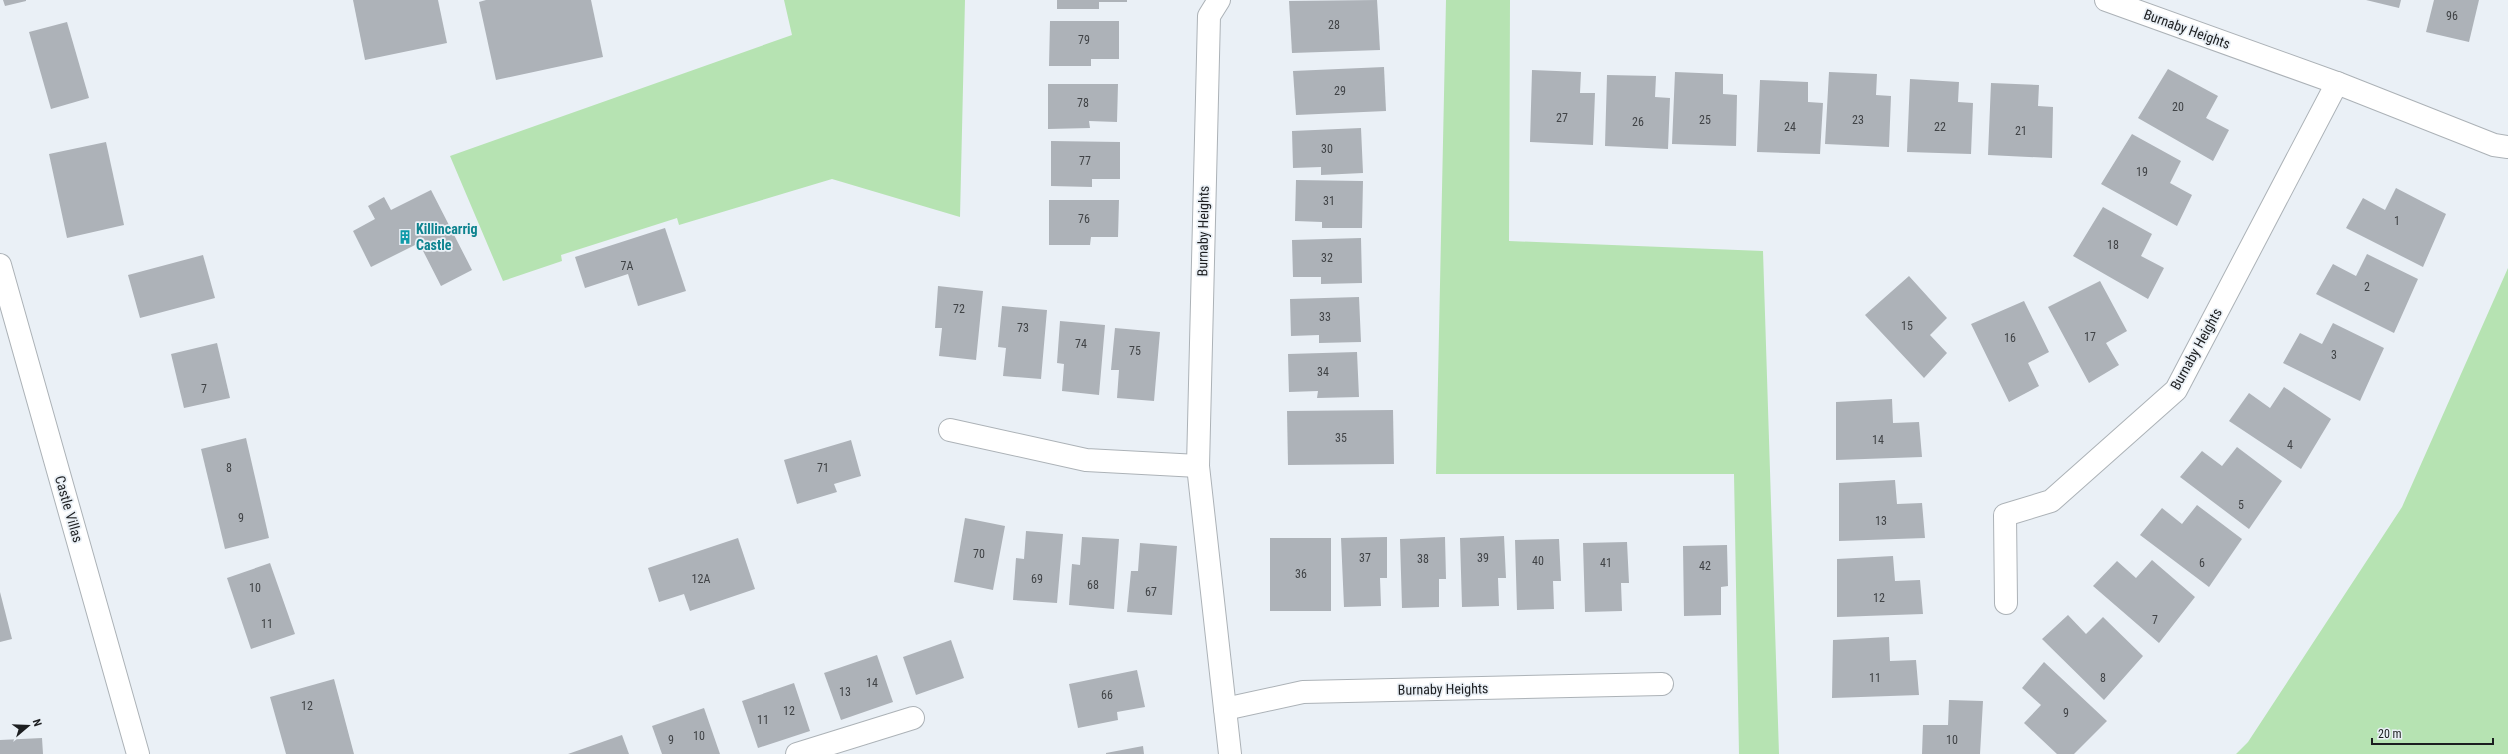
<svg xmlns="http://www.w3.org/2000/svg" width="2508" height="754" viewBox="0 0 2508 754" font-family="'Roboto Condensed',sans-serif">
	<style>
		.green { fill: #b6e3b2 }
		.building { fill: #adb2b8 }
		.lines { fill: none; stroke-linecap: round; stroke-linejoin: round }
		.minor-casing { stroke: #acb2b7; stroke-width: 24 }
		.minor { stroke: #fff; stroke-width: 22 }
		.labels { text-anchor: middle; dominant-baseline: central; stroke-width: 3.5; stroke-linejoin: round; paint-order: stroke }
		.number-label { font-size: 12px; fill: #404346 }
		.street-label { font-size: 14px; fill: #1c1e20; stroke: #eaf0f6 }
		.culture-label { font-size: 14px; font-weight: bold; fill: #0d838f; stroke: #eaf0f6; text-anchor: start }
	</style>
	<rect width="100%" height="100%" fill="#eaf0f6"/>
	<g class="green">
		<polygon points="784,0 965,0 960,217 832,179 679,225 677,218 561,255 562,261 503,281 450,156 792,35"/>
		<polygon points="1446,0 1510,0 1509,241 1763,251 1779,754 1739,754 1734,474 1436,474"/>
		<polygon points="2508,268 2508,754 2236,754 2248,742 2402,507"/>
	</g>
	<g class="building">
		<polygon points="3,0 26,0 26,1 5,6"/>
		<polygon points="353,0 438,0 447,43 365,60"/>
		<polygon points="486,0 591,0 603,57 496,80 479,2"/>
		<polygon points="1057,0 1127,0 1127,2 1099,2 1099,9 1057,9"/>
		<polygon points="1377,0 1380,50 1292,53 1289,1"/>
		<polygon points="2366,0 2401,0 2399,8"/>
		<polygon points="2434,0 2479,0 2469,42 2426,32"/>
		<polygon points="1050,21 1119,21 1119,59 1091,59 1091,66 1049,66"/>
		<polygon points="67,22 89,98 51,109 29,32"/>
		<polygon points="1384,67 1386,111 1296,115 1293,71"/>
		<polygon points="2168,69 2218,96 2206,118 2229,130 2213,161 2138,118"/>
		<polygon points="1532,70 1581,72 1580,93 1595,93 1593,145 1530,142"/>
		<polygon points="1675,72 1723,74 1723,94 1737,95 1736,146 1672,144"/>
		<polygon points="1829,72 1877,74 1876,95 1891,96 1889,147 1825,144"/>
		<polygon points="1607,75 1656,76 1655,97 1670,98 1668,149 1605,146"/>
		<polygon points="1910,79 1959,82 1958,102 1973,103 1971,154 1907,152"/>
		<polygon points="1760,80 1808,82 1808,102 1823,103 1820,154 1757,152"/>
		<polygon points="1991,83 2039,85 2038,106 2053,107 2052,158 1988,155"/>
		<polygon points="1048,84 1118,84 1117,122 1089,121 1090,128 1048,129"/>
		<polygon points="1361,128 1363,173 1321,175 1321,167 1293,168 1292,131"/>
		<polygon points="2132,134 2181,161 2170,183 2192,195 2177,226 2101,184"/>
		<polygon points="1051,141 1120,142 1120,179 1092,179 1092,187 1051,186"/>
		<polygon points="106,142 124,225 67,238 49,154"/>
		<polygon points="1296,180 1363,181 1362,228 1322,228 1322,222 1295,221"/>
		<polygon points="2396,188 2446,214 2423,267 2346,228 2363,198 2385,210"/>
		<polygon points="431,190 472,270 441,286 419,243 371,267 353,231 375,219 368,206 384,197 391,210"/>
		<polygon points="1049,200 1119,200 1118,237 1091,237 1090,245 1049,245"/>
		<polygon points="2103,207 2152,234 2141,256 2164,268 2148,299 2073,256"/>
		<polygon points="665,228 686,291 638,306 628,274 585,288 575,257"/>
		<polygon points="1361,238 1362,283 1321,284 1321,277 1293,277 1292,240"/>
		<polygon points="2367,254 2418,279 2394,333 2316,294 2333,264 2356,276"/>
		<polygon points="203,255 215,298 140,318 128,275"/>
		<polygon points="1909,276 1947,318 1930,335 1947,353 1924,378 1865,315"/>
		<polygon points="2100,281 2127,331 2106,343 2119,365 2089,383 2048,307"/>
		<polygon points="938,286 983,291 976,360 939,356 942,328 935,328"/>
		<polygon points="1359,297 1361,342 1319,343 1319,335 1291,336 1290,299"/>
		<polygon points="2024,301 2049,352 2028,363 2039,386 2009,402 1971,324"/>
		<polygon points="1002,306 1047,310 1041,379 1003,376 1006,348 998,347"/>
		<polygon points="1060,321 1105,325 1099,395 1062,391 1064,364 1057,363"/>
		<polygon points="2333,323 2384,348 2360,401 2283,363 2300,333 2322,344"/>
		<polygon points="1115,328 1160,332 1154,401 1117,398 1119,370 1111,370"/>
		<polygon points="217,343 230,398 184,408 171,354"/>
		<polygon points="1357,352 1359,397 1317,398 1318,391 1289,392 1288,354"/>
		<polygon points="2284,387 2331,419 2301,469 2229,421 2249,393 2270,408"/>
		<polygon points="1892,399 1893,423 1919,422 1922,457 1836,460 1836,402"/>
		<polygon points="1393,410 1394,464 1288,465 1287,411"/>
		<polygon points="246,438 269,538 225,549 201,449"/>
		<polygon points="851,440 861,476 834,484 837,492 797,504 784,460"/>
		<polygon points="2237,447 2282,481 2249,529 2180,477 2202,451 2222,466"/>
		<polygon points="1895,480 1897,504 1922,503 1925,538 1839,541 1839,483"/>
		<polygon points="2197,505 2242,539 2209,587 2140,535 2162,508 2182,524"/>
		<polygon points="965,518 1005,526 993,590 954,582"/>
		<polygon points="1026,531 1063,534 1057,603 1013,600 1016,558 1024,559"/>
		<polygon points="1504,536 1506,578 1498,578 1499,606 1462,607 1460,538"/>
		<polygon points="1082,537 1119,539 1114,609 1069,605 1072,564 1080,565"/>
		<polygon points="1387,537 1387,578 1380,578 1381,606 1344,607 1341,538"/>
		<polygon points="1445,537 1446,579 1439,579 1439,607 1402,608 1400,539"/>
		<polygon points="738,538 755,589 690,611 684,594 659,602 648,568"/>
		<rect x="1270" y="538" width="61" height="73"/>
		<polygon points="1559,539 1561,581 1553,581 1554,609 1517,610 1515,540"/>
		<polygon points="1627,542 1629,583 1621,583 1622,611 1585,612 1583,543"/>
		<polygon points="1140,543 1177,546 1172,615 1127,612 1131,571 1138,571"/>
		<polygon points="1727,545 1728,586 1721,587 1721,615 1684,616 1683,546"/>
		<polygon points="1893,556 1895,581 1920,580 1923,614 1837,617 1837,559"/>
		<polygon points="2152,560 2195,597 2159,643 2093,586 2117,561 2136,578"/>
		<polygon points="270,563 295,634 251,649 227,578"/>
		<polygon points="0,592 12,639 0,642"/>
		<polygon points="2068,615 2086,634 2103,617 2143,656 2104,700 2042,639"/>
		<polygon points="1889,637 1890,661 1916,660 1919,695 1832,698 1833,640"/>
		<polygon points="951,640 964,678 916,695 903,657"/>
		<polygon points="877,655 893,702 841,720 824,673"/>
		<polygon points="2044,662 2107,721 2074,754 2057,754 2024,723 2041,705 2022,688"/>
		<polygon points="1137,670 1145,707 1117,712 1118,720 1078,728 1069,684"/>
		<polygon points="334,679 354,754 286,754 270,697"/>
		<polygon points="794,683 810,731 758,748 742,701"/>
		<polygon points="1949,700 1983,701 1980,754 1922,754 1923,725 1948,725"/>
		<polygon points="704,708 720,754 662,754 652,726"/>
		<polygon points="622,735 629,754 568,754"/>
		<polygon points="42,738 43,754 0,754 0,740"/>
		<polygon points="1143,746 1144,754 1106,754 1106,753"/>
	</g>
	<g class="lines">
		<defs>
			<g id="minor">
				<polyline points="1219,0 1209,16 1198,466 1230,754"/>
				<polyline points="2106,0 2337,83 2494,145 2508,147"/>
				<polyline points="0,265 138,754"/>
				<polyline points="950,430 1086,460 1198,466"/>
				<polyline points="2006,603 2005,515 2051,501 2176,390 2337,83"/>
				<polyline points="1225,709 1303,692 1662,684"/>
				<polyline points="797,754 913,718"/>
			</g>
		</defs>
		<use href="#minor" class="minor-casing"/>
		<use href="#minor" class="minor"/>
	</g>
	<defs>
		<symbol id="building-bare" viewBox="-9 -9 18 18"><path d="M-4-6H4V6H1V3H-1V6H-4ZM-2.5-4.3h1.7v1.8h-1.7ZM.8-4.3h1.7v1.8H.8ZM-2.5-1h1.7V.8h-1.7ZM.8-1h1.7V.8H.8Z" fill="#0f9aa8" stroke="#eaf0f6" stroke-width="2.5" paint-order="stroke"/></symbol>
	</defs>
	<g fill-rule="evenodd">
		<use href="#building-bare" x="395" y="227" width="20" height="20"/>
	</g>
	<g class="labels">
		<g class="number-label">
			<text x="2452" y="16">96</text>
			<text x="1334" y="25">28</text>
			<text x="1084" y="40">79</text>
			<text x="1340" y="91">29</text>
			<text x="1083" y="103">78</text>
			<text x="2178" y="107">20</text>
			<text x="1562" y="118">27</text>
			<text x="1705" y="120">25</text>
			<text x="1858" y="120">23</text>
			<text x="1638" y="122">26</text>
			<text x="1790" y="127">24</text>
			<text x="1940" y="127">22</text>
			<text x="2021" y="131">21</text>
			<text x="1327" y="149">30</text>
			<text x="1085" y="161">77</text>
			<text x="2142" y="172">19</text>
			<text x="1329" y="201">31</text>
			<text x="1084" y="219">76</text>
			<text x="2397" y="221">1</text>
			<text x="2113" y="245">18</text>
			<text x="1327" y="258">32</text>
			<text x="627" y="266">7A</text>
			<text x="2367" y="287">2</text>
			<text x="959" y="309">72</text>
			<text x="1325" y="317">33</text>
			<text x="1907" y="326">15</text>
			<text x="1023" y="328">73</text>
			<text x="2090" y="337">17</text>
			<text x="2010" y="338">16</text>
			<text x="1081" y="344">74</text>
			<text x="1135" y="351">75</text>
			<text x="2334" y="355">3</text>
			<text x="1323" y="372">34</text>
			<text x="204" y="389">7</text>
			<text x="1341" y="438">35</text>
			<text x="1878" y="440">14</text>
			<text x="2290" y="445">4</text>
			<text x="229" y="468">8</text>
			<text x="823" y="468">71</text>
			<text x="2241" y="505">5</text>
			<text x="241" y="518">9</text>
			<text x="1881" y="521">13</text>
			<text x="979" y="554">70</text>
			<text x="1365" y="558">37</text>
			<text x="1483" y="558">39</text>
			<text x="1423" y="559">38</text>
			<text x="1538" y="561">40</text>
			<text x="1606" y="563">41</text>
			<text x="2202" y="563">6</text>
			<text x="1705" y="566">42</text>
			<text x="1301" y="574">36</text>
			<text x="701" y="579">12A</text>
			<text x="1037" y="579">69</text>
			<text x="1093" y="585">68</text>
			<text x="255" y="588">10</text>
			<text x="1151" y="592">67</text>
			<text x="1879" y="598">12</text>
			<text x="2155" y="620">7</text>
			<text x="267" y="624">11</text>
			<text x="1875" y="678">11</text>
			<text x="2103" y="678">8</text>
			<text x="872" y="683">14</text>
			<text x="845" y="692">13</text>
			<text x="1107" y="695">66</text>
			<text x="307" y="706">12</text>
			<text x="789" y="711">12</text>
			<text x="2066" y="713">9</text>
			<text x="763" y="720">11</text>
			<text x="699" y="736">10</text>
			<text x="671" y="740">9</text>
			<text x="1952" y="740">10</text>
		</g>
		<g class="street-label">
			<text transform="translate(2187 29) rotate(20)">Burnaby Heights</text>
			<text transform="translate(1203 231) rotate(-89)">Burnaby Heights</text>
			<text transform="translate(2196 349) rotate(-61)">Burnaby Heights</text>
			<text transform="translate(69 509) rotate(74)">Castle Villas</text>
			<text transform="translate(1443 689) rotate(-1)">Burnaby Heights</text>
		</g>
		<g class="culture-label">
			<text x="416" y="229">Killincarrig<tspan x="416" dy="16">Castle</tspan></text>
		</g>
	</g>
	<g transform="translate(28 726) rotate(71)" stroke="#eaf0f6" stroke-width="3" paint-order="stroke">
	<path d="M0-3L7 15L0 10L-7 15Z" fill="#1c1e20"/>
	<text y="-6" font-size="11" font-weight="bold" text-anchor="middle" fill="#1c1e20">N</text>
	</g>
	<path d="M2372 738v6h121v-6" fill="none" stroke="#1c1e20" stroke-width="2"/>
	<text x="2378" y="738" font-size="12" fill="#1c1e20" stroke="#eaf0f6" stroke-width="3" paint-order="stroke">20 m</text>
</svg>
